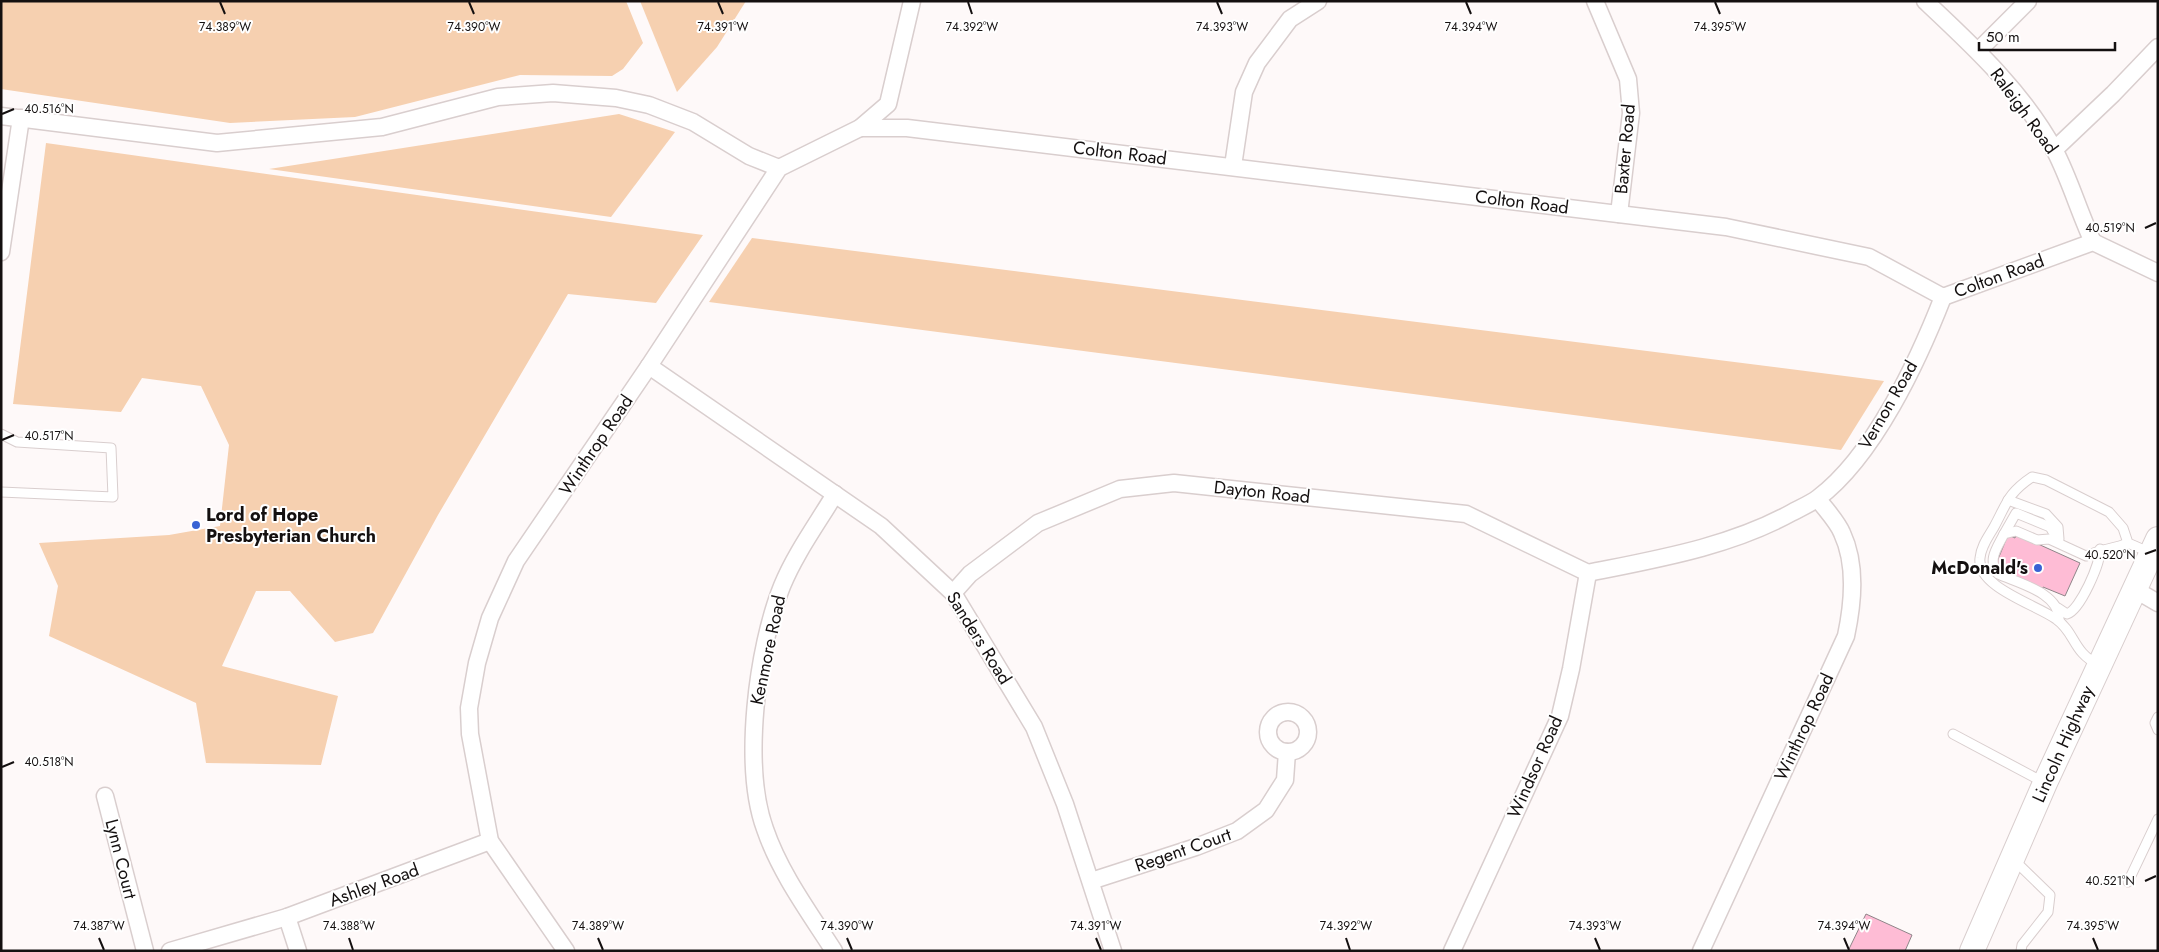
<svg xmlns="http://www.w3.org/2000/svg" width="2159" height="952" viewBox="0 0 2159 952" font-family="Jost,sans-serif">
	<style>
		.green { fill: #f6d0b0 }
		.building { fill: #febcd5; stroke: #8f8589 }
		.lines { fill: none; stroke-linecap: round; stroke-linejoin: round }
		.service-casing { stroke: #d9cece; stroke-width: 11 }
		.minor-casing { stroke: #d9cece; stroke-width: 19 }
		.secondary-casing { stroke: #d9cece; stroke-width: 26 }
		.service { stroke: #fff; stroke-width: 9 }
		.minor { stroke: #fff; stroke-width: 16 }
		.secondary { stroke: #fff; stroke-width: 24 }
		.ticks { fill: none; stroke: #141010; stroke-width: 2 }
		.poi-dot { fill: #3863d4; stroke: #fff; stroke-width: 2 }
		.labels { text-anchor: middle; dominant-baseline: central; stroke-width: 4; stroke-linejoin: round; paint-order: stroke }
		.street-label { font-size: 18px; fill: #141010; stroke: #fff }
		.poi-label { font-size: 18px; font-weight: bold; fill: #141010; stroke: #fff; text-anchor: start }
		.ticks-label { font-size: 12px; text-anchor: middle; fill: #141010; stroke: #fff; stroke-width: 4; stroke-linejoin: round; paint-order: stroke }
	</style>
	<rect width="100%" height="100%" fill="#fef9f9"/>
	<g class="green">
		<polygon points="1,1 626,1 643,43 623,69 612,76 520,75 355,117 230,123 1,89"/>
		<polygon points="640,1 746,1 717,47 677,92"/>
		<polygon points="619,114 675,132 611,217 269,169"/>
		<polygon points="46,143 703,235 656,303 568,294 438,515 373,633 335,642 290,591 256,591 222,666 338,696 321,765 206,763 196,703 49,636 58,586 39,543 169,535 220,526 229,445 201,386 142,378 121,412 13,404"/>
		<polygon points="752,238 1884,381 1841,450 709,302"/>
	</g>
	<g class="building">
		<polygon points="2016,534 2080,563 2065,596 2043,587 2041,591 2003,573 1996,564 2008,535 2015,538"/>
		<polygon points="1866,914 1912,935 1905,951 1848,951"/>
	</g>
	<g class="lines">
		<defs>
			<g id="service">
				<polyline points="1,434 17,442 111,448 113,497 1,492"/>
				<polyline points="2008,500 2046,514 2058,527 2059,539"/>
				<polyline points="2004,534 2016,513 2050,527 2059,542"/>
				<path d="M2058,608L2067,614C2080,610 2101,563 2100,549"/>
				<path d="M2059,621C2061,593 2018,583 1998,574C1987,560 1997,548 2004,534L2016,531L2037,540L2049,539L2086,556C2100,549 2114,549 2128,543"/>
				<path d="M2099,665C2072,652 2076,633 2056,619C2037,605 1976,587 1980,558C1981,546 1989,536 1994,527C2007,503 2008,493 2032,477L2046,480L2109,512L2123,528L2128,543L2151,553"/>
				<polyline points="2158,717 2155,723 2158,730"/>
				<polyline points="1953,734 2045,783"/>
				<polyline points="2014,860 2050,895 2048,912 2022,945 2021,951"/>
				<polyline points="2128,882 2158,819"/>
			</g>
			<g id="minor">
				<polyline points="1595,1 1628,79 1631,113 1619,214"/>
				<path d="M1925,1C1973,46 2023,92 2055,151C2070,180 2079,212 2093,242"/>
				<polyline points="1978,51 2028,1"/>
				<polyline points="1,116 217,143 382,127 498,97 553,93 616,98 649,105 693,122 749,156 779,168"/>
				<polyline points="860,128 907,128 1726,227 1869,257 1943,297 2093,242 2158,273"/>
				<polyline points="2054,150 2113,94 2158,47"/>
				<polyline points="1233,166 1244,92 1257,63 1290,19 1318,1"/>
				<polyline points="1,252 21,118"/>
				<polyline points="649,366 881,526 953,593 1034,727 1065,804 1113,951"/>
				<path d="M1588,573C1657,559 1729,547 1791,513C1800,508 1810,504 1818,498C1874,456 1918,361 1943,297"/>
				<polyline points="2134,589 2158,603"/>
				<polyline points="953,593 970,574 1038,523 1120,489 1174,483 1466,514 1588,573"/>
				<circle cx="1288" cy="732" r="20"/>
				<polyline points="105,796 145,951"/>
				<polyline points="1091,881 1196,847 1237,831 1266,810 1285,780 1287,752"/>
				<polyline points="287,917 298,951"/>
				<polyline points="170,951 287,917 490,841"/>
				<polyline points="566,951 490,841 470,734 469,708 477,663 490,618 516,561 649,366 779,168 860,128 888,104 912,1"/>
				<path d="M834,951C809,912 780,873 765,829C742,766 757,648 782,586C795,554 817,524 835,494"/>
				<polyline points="1452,951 1560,716 1571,669 1588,573"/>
				<path d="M1701,951L1846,636C1853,603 1857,565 1842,533C1837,521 1825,509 1818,499"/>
			</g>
			<polyline id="secondary" points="1972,951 2045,783 2158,539"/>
		</defs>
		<use href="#service" class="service-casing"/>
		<use href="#minor" class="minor-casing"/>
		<use href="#secondary" class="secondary-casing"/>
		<use href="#service" class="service"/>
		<use href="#minor" class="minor"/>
		<use href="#secondary" class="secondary"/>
	</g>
	<path class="ticks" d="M220,2L225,14M469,2L474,14M718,2L723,14M968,2L972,14M1217,2L1222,14M1466,2L1471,14M1715,2L1720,14M2,114L14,109M2145,228L2156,223M2,440L14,435M2145,554L2156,550M2,767L14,762M2145,881L2156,876M99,938L104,950M349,938L353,950M598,938L603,950M847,938L852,950M1096,938L1101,950M1346,938L1350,950M1595,938L1600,950M1844,938L1849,950M2093,938L2098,950"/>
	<g class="poi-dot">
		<circle cx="196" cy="525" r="5"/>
		<circle cx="2038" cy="568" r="5"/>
	</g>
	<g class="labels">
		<g class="street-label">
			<text transform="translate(2024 111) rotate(54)">Raleigh Road</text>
			<text transform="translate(1625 149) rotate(-85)">Baxter Road</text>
			<text transform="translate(1120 153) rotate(7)">Colton Road</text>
			<text transform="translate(1522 202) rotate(7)">Colton Road</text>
			<text transform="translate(1999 276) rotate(-20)">Colton Road</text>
			<text transform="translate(1888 405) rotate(-60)">Vernon Road</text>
			<text transform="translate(596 445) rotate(-56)">Winthrop Road</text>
			<text transform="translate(1262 492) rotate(6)">Dayton Road</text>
			<text transform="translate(979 638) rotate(58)">Sanders Road</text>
			<text transform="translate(768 650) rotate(-78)">Kenmore Road</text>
			<text transform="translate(1804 727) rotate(-65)">Winthrop Road</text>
			<text transform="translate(2063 744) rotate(-66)">Lincoln Highway</text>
			<text transform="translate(1535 767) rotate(-66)">Windsor Road</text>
			<text transform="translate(1183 850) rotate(-19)">Regent Court</text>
			<text transform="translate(121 859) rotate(76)">Lynn Court</text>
			<text transform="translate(374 885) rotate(-20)">Ashley Road</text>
		</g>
		<g class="poi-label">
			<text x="206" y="515">Lord of Hope<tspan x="206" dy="21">Presbyterian Church</tspan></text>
			<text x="2028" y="568" text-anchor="end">McDonald's</text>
		</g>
	</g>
	<g class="ticks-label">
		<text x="225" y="31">74.389°W</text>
		<text x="474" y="31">74.390°W</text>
		<text x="723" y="31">74.391°W</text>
		<text x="972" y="31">74.392°W</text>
		<text x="1222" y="31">74.393°W</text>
		<text x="1471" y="31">74.394°W</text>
		<text x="1720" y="31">74.395°W</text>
		<text x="49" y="113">40.516°N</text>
		<text x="2110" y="232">40.519°N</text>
		<text x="49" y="440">40.517°N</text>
		<text x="2110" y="559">40.520°N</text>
		<text x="49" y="766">40.518°N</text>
		<text x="2110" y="885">40.521°N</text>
		<text x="99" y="930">74.387°W</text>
		<text x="349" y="930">74.388°W</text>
		<text x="598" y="930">74.389°W</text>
		<text x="847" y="930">74.390°W</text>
		<text x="1096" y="930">74.391°W</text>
		<text x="1346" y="930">74.392°W</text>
		<text x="1595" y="930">74.393°W</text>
		<text x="1844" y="930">74.394°W</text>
		<text x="2093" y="930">74.395°W</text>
	</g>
	<rect width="2159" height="952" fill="none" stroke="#141010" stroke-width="5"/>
	<path d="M1979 42v8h136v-8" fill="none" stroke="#141010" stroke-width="2.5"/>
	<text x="1986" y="42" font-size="15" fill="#141010" stroke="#ffffff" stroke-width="4" paint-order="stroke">50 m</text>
</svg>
